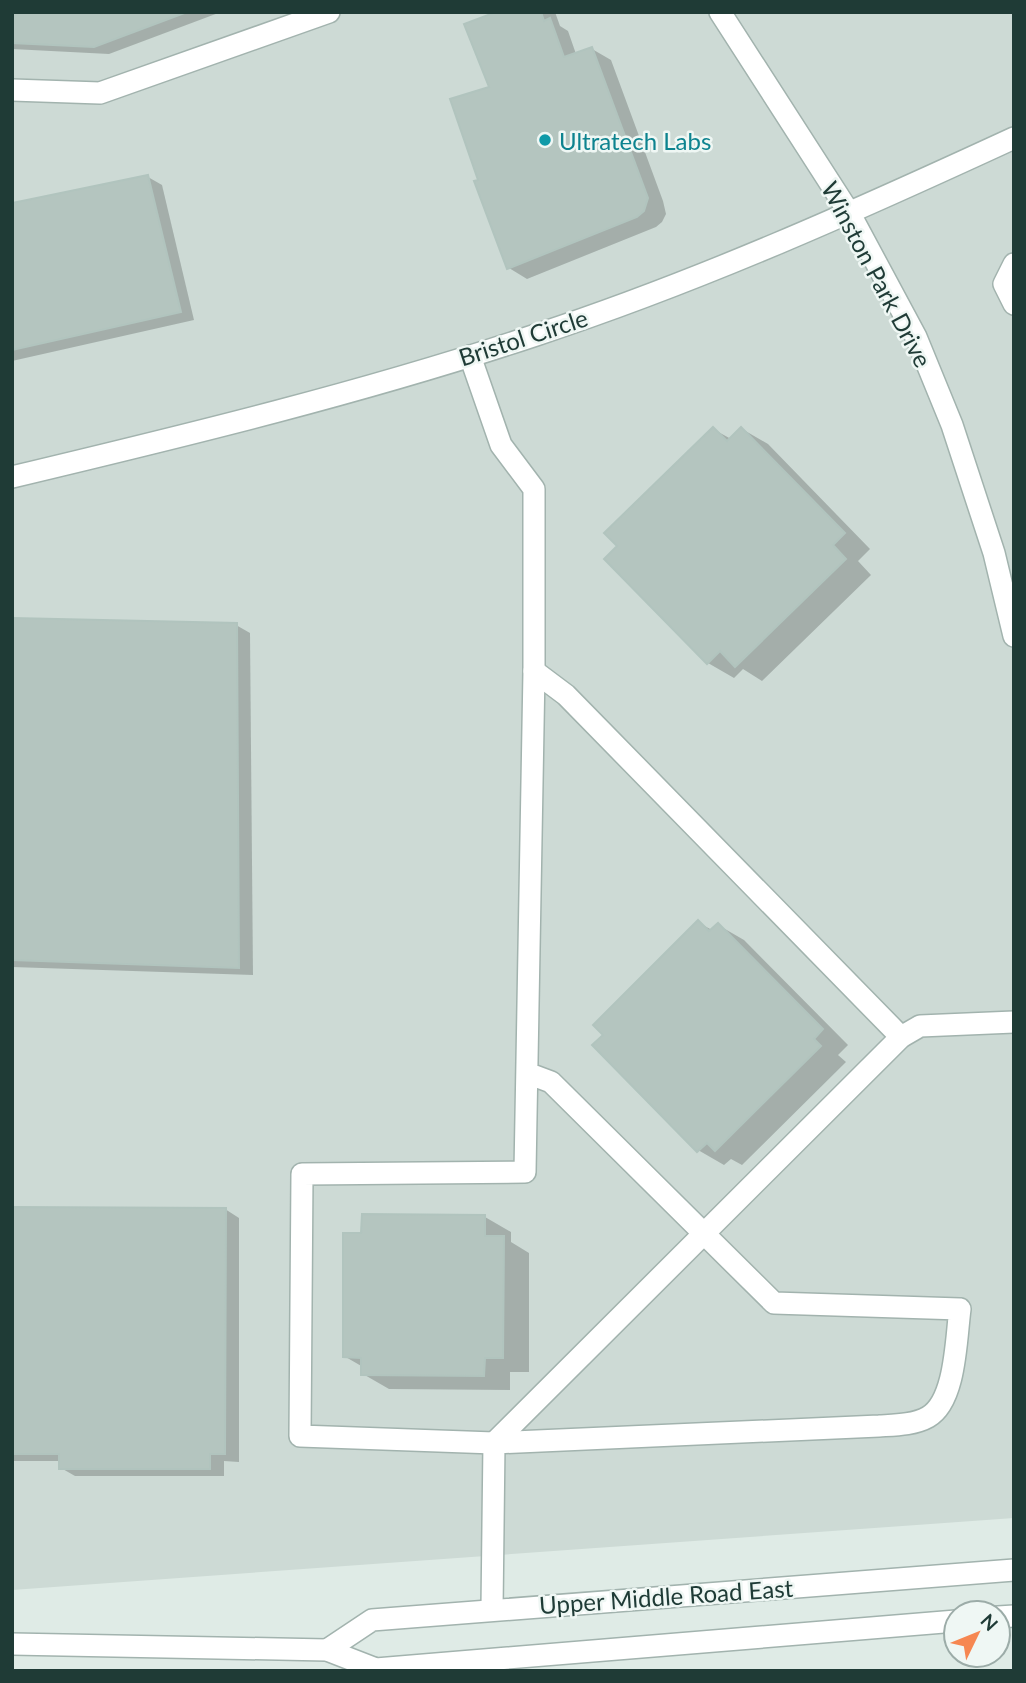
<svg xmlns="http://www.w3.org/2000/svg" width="1026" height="1683" viewBox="0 0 1026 1683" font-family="Lato,sans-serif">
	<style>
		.built { fill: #cddad5 }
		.shadow { fill: #0003 }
		.building { fill: #b4c5bf; stroke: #b1c4be; stroke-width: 2 }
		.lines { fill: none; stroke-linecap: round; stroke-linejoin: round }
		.minor-casing { stroke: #a2b3ae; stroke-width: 24 }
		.minor { stroke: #fff; stroke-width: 21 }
		.culture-dot { fill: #0f9aa8; stroke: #eff7f4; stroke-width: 2.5 }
		.labels { text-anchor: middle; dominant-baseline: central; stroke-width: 5; stroke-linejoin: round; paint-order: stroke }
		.culture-label { font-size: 24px; fill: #0d838f; stroke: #eff7f4; text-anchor: start }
		.street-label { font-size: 24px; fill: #1f3b36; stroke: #eff7f4 }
	</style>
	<rect width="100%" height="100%" fill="#dfebe6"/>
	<polygon class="built" points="12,12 1014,12 1014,1518 12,1590"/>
	<g class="shadow">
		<polygon points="12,12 221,12 109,54 12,49"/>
		<polygon points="502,12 555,12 560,26 568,31 576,54 592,49 611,60 663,201 666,214 662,222 656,227 527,279 509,268 480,181"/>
		<polygon points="148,177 162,185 194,320 12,361 12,205"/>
		<polygon points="713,429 731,439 742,429 768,444 870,549 858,561 871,575 762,681 743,669 734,678 708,663 620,546"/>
		<polygon points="12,620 236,625 250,633 253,975 12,967"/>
		<polygon points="699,923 712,930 718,925 744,940 848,1045 838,1055 846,1062 742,1165 731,1159 724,1165 698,1150"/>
		<polygon points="12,1208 225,1209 239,1218 239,1462 224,1461 224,1476 75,1476 61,1468 61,1461 12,1461"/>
		<polygon points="485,1217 511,1232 511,1242 529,1253 529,1372 510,1372 510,1390 389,1389 363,1374 363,1367 344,1356 363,1235"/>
	</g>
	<g class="building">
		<polygon points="12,12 187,12 94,47 12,43"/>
		<polygon points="496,12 541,12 544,21 550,18 564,57 592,47 648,198 644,211 637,217 507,269 474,181 478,180 450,99 489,87 464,24"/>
		<polygon points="148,175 181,312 12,350 12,203"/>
		<polygon points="713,427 727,441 741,427 845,533 833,545 846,559 735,667 720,651 707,664 604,559 617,546 604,533"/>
		<polygon points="12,618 237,623 239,968 12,960"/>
		<polygon points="698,920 709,931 718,923 823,1029 814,1039 821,1046 715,1151 707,1143 697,1152 592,1045 603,1035 593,1025"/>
		<polygon points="12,1207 226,1208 225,1454 210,1454 210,1469 59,1469 59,1454 12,1454"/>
		<polygon points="362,1214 485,1215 485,1236 504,1236 503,1358 485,1358 484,1376 361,1375 361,1358 343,1357 343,1233 361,1233"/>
	</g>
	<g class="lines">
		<defs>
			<g id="minor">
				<polyline points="720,12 850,214 916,337 952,425 994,553 1014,636"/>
				<polyline points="12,90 100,93 329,12"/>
				<polyline points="1014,264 1004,284 1014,304"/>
				<path d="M470,356L501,445L534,489V671L525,1172L302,1174L300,1436L494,1443L879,1426C894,1425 914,1425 928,1417C956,1401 956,1338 960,1309L774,1303L551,1082L527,1073"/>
				<path d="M12,477C188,435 365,392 536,335C700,281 858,210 1014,138"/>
				<polyline points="534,671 566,695 901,1037"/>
				<polyline points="492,1609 494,1443 901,1037 920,1026 1014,1022"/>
				<polyline points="998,1617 1014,1616"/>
				<polyline points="12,1644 327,1650 376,1669 956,1621"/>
				<polyline points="327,1650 372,1620 1014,1570"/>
			</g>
		</defs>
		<use href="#minor" class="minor-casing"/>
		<use href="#minor" class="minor"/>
	</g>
	<circle class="culture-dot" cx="545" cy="140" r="7"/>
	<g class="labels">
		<g class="culture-label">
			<text x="559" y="140">Ultratech Labs</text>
		</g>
		<g class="street-label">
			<text transform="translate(877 274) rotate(62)">Winston Park Drive</text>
			<text transform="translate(523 337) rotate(-18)">Bristol Circle</text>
			<text transform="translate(666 1596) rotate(-4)">Upper Middle Road East</text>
		</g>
	</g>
	<rect width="1026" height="1683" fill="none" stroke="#1f3b36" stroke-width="28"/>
	<g transform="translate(977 1634) rotate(47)"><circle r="33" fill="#eff7f4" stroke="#9caca8" stroke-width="2"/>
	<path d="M0-5L12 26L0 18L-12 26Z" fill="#f68751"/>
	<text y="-10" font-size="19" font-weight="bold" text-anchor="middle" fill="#1f3b36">N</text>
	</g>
</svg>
